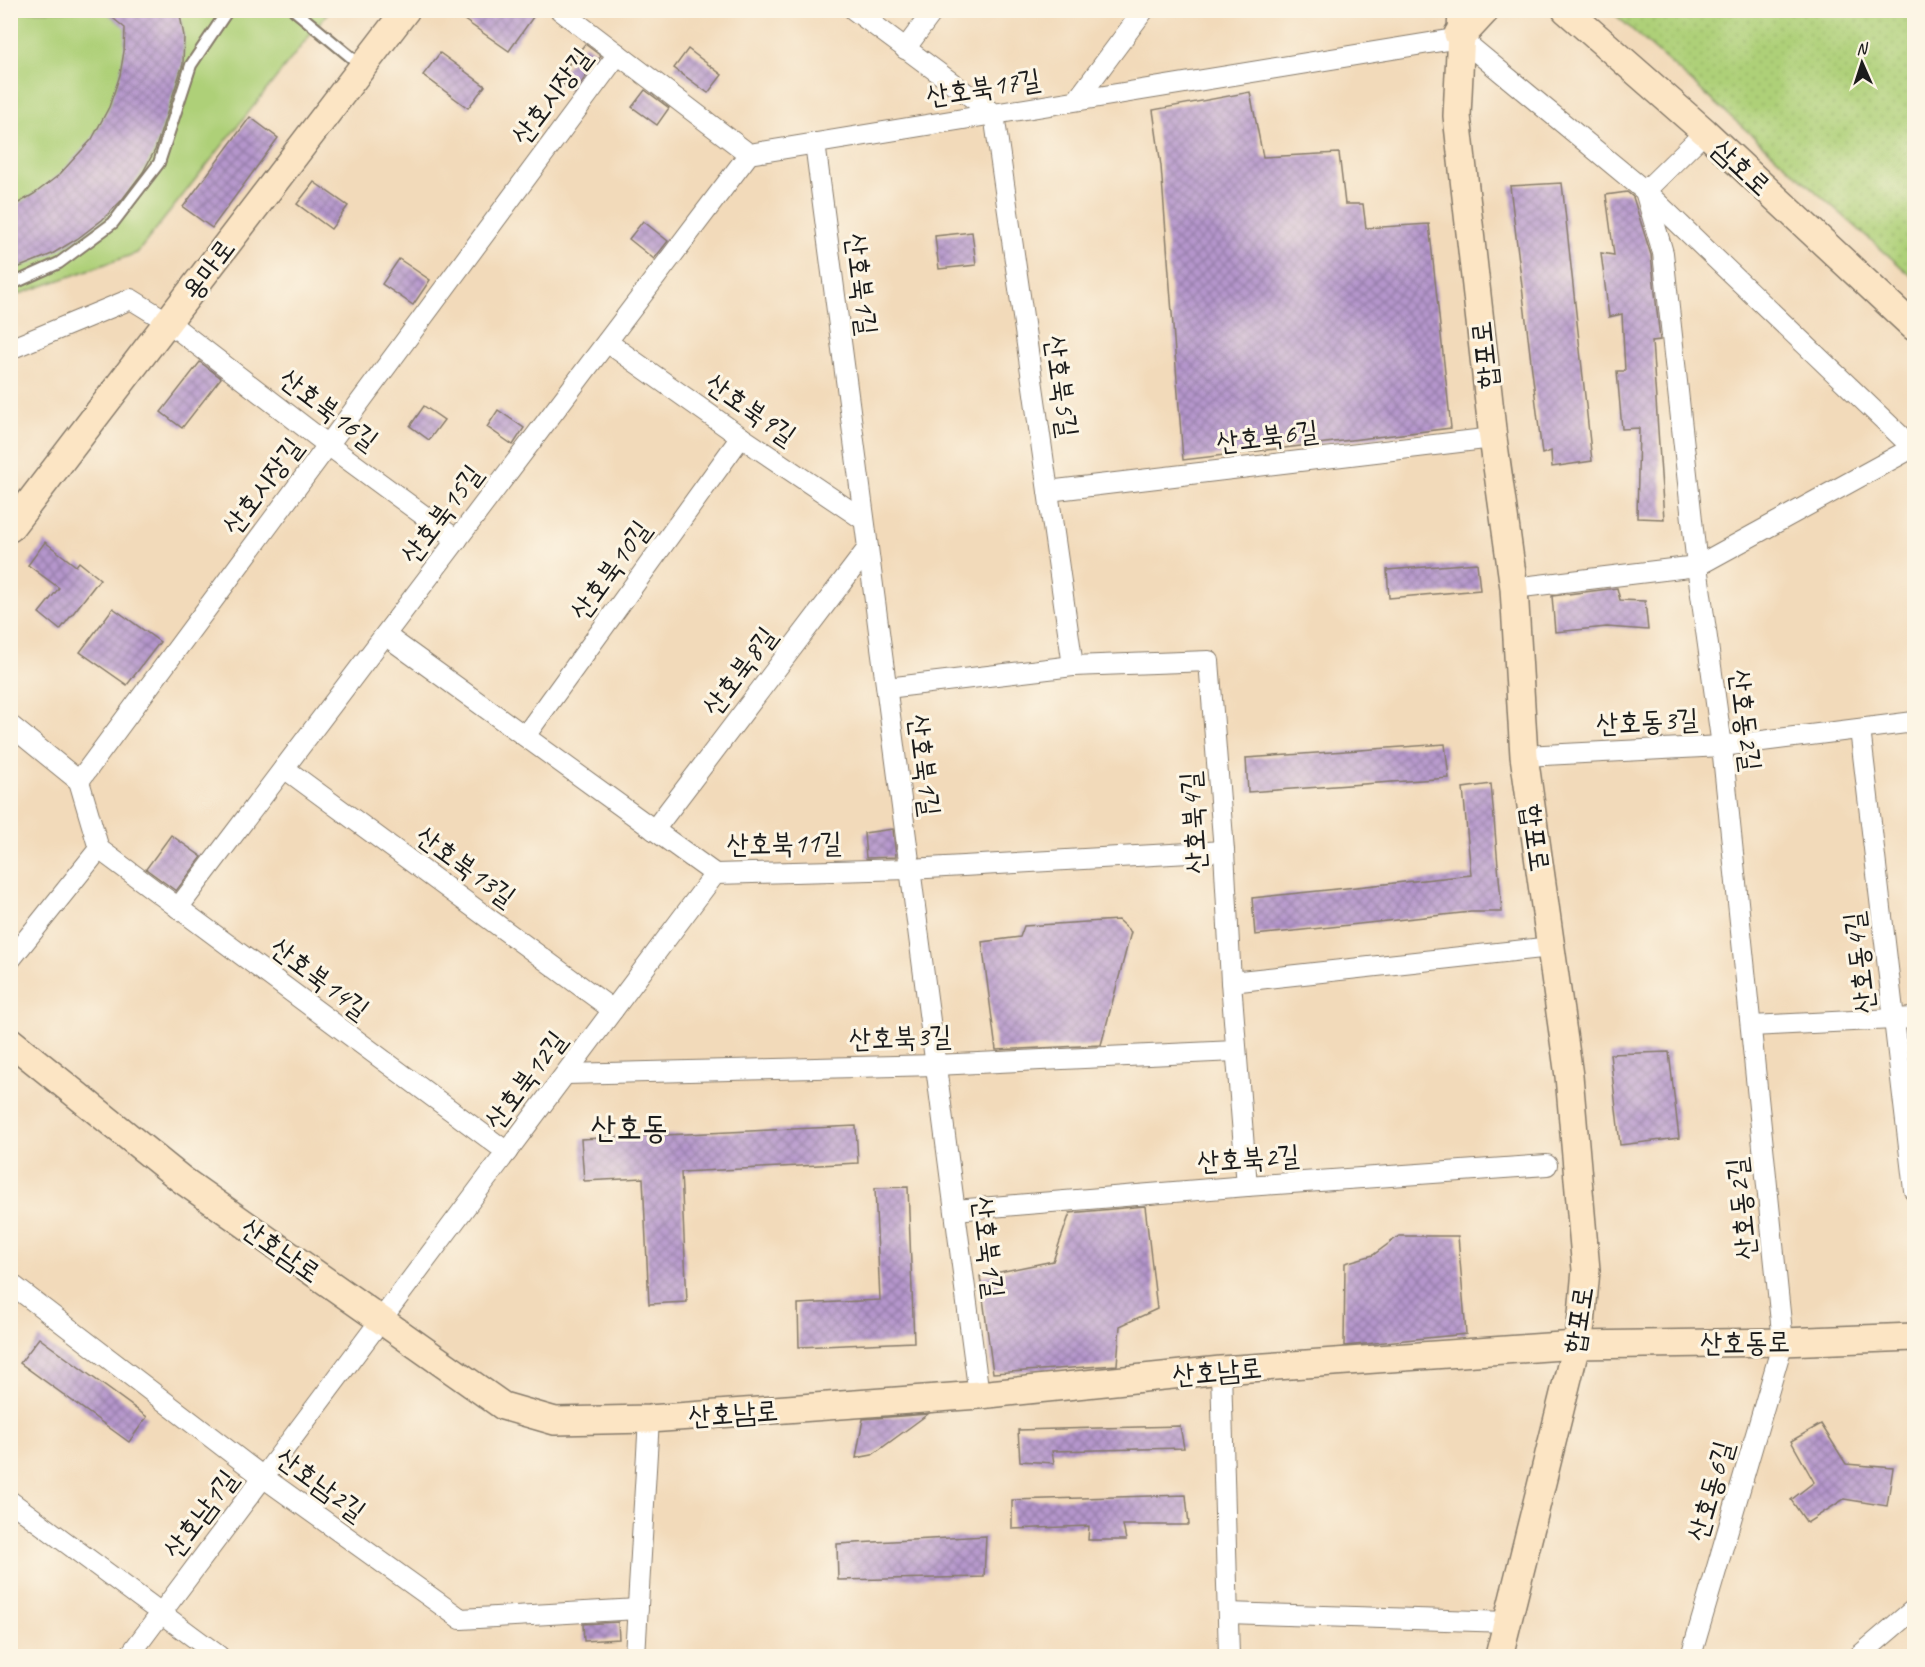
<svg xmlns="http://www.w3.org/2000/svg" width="1925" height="1667" viewBox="0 0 1925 1667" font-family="Caveat,'Poor Story',sans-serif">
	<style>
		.park { fill: url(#park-dots); stroke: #65764a; stroke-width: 1.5 }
		.pitch { fill: #aed078; stroke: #65764a; stroke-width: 1.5 }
		.building { fill: url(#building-cross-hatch) }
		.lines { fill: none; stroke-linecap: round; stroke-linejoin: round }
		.lane-casing { stroke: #877b6b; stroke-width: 14 }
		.street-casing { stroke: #877b6b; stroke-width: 22 }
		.secondary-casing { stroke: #877b6b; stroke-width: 30 }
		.lane { stroke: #fff; stroke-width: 10 }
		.street { stroke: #fff; stroke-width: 20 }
		.secondary { stroke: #fce5c4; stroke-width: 27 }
		.labels { text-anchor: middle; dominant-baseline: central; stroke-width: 6; stroke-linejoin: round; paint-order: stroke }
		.street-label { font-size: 28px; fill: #1c1c1c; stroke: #fcf5e5 }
		.quarter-label { font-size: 32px; fill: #1c1c1c; stroke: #fcf5e5 }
	</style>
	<defs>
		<pattern id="park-dots" width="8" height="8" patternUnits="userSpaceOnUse" patternTransform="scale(1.5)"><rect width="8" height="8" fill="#aed078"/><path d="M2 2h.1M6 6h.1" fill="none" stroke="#95b267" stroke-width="1.8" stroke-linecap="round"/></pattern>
		<pattern id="building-cross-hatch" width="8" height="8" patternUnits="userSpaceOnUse" patternTransform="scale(1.5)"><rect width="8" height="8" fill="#b596cc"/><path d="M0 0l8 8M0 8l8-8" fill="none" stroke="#927aa5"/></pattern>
	</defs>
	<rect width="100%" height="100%" fill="#fcf5e5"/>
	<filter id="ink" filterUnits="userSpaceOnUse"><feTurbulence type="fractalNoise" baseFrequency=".0167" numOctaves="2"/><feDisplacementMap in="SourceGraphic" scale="12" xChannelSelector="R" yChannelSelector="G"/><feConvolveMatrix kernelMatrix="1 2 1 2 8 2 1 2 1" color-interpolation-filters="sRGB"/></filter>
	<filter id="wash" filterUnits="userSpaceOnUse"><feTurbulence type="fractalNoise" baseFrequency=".008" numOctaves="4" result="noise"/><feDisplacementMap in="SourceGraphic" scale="24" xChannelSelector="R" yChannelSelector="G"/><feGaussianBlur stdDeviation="1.35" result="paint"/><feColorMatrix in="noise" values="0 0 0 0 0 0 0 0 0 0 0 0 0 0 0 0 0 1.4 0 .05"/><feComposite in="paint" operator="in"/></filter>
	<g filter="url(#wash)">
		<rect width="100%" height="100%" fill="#f2daba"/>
		<polygon class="park" points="1611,11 1914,11 1914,278"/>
		<polygon class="pitch" points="10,11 329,11 137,253 11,297"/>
		<g id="blocks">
			<g class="building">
				<polygon points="103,10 179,10 184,36 183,64 155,150 143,172 121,201 102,220 77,239 52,254 10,271 10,208 34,194 59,175 92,139 109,107 120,75 124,51 125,28"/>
				<polygon points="450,10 538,10 509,51"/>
				<polygon points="585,44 601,56 574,93 557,79"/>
				<polygon points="688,49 722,75 708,93 674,68"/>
				<polygon points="440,53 485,86 468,108 423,75"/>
				<polygon points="645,90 669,108 657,125 632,107"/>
				<polygon points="1250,92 1263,157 1339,153 1345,204 1363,204 1366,228 1429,224 1451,428 1183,460 1161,166 1153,110"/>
				<polygon points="250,117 278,138 212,228 183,207"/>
				<polygon points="314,182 348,206 331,229 297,204"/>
				<polygon points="1562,183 1592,461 1552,467 1551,451 1542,454 1510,186"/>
				<polygon points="1627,192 1633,197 1651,255 1660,340 1652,341 1664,519 1637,518 1639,428 1622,429 1617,371 1625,371 1622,314 1609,317 1601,253 1614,255 1606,195"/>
				<polygon points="643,221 668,241 654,259 629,239"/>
				<polygon points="972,232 976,265 939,269 935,236"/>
				<polygon points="399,259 430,280 413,305 382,284"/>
				<polygon points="200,362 221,378 182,428 161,412"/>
				<polygon points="424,406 444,420 429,440 410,426"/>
				<polygon points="498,410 524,428 513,445 487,427"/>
				<polygon points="45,542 76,566 79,562 100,579 60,630 39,613 59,588 28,565"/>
				<polygon points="1477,563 1480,590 1389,598 1387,570"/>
				<polygon points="1617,588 1620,600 1645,601 1648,630 1607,627 1555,632 1552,596"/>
				<polygon points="113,608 160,642 127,685 80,652"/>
				<polygon points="1445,744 1449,778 1248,792 1246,758"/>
				<polygon points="1491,784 1502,912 1471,912 1255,935 1252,898 1471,875 1463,788"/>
				<polygon points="893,829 896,857 866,858 864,833"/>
				<polygon points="171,835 202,857 176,891 146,869"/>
				<polygon points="1118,920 1131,932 1101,1045 996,1050 982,942 1020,937 1024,926"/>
				<polygon points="1669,1052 1679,1138 1620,1145 1610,1054"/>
				<polygon points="856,1126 858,1163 681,1172 687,1302 649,1304 643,1178 584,1181 581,1139"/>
				<polygon points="908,1187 914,1342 799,1347 798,1304 880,1300 875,1188"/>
				<polygon points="1145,1206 1157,1309 1120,1326 1117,1365 993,1373 980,1276 1053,1261 1070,1213"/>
				<polygon points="1399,1236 1458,1236 1466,1334 1344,1346 1345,1263 1373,1255"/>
				<polygon points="39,1338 147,1417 129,1442 20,1363"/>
				<polygon points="928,1414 872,1455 856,1458 863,1419"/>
				<polygon points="1821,1424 1846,1464 1893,1468 1887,1506 1844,1499 1807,1523 1791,1500 1814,1482 1791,1441"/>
				<polygon points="1180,1426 1184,1448 1052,1451 1054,1463 1020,1461 1018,1430"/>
				<polygon points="1186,1495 1189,1525 1123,1525 1126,1540 1088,1540 1089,1526 1012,1529 1012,1500"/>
				<polygon points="986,1536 984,1577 838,1580 837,1544"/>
				<polygon points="618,1622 619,1639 584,1641 583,1624"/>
			</g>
		</g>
	</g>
	<g filter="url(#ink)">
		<use href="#blocks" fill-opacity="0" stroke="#877b6b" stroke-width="1.5"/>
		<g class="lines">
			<defs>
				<g id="lane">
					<polyline points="294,10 363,67"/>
					<polyline points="10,285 59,263 113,223 159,163 191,65 228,10"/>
				</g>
				<g id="street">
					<polyline points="560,10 749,154 1460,38 1645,191 1913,448"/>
					<polyline points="854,10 994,114 1073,666"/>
					<polyline points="905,49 934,10"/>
					<polyline points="1077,100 1144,10"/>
					<polyline points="815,143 979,1395"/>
					<polyline points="607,342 741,437 864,520"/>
					<polyline points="10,349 131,299 168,322 328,445 457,540"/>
					<polyline points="1048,491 1493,438"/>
					<polyline points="1514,588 1697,566 1914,447"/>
					<polyline points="385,635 715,874 910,869 1224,851"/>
					<polyline points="887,688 1073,666 1209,661 1224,851 1231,982 1551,947"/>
					<polyline points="10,725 79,781"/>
					<polyline points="1860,729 1914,1190"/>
					<polyline points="525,736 741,437"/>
					<polyline points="1524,756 1722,746 1914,722"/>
					<polyline points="284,768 613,1010"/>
					<polyline points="79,781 618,54"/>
					<polyline points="654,830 868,548"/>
					<polyline points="99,849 507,1152"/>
					<polyline points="178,908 749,154"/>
					<polyline points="10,960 99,849 79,781"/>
					<polyline points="1231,982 1247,1186"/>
					<polyline points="1751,1026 1914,1018"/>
					<polyline points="566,1074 936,1065 1235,1051"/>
					<polyline points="955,1210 1247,1186 1547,1165"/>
					<polyline points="10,1283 263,1477 461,1619 638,1609"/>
					<polyline points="1221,1370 1229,1656"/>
					<polyline points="10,1501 219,1656"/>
					<polyline points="1228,1613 1508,1622"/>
					<polyline points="129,1656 715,874"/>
					<polyline points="635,1656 649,1419"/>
					<polyline points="1691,1656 1783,1342 1722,746 1697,566 1663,253 1645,191 1705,132"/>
					<polyline points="1859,1656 1914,1609"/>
				</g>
				<g id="secondary">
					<polyline points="1462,10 1457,116 1493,438 1514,588 1524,756 1569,1076 1586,1270 1581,1325 1499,1656"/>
					<polyline points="1566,10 1705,132 1914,327"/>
					<polyline points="1458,34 1460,38 1486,10"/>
					<polyline points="10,528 406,10"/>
					<polyline points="10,1041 181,1179 503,1406 555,1421 649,1419 979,1395 1221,1370 1576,1345 1783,1342 1914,1337"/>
				</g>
			</defs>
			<use href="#lane" class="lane-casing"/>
			<use href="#street" class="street-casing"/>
			<use href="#secondary" class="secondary-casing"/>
			<use href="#lane" class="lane"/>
			<use href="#street" class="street"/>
			<use href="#secondary" class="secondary"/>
		</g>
	</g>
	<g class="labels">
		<g class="street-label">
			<text transform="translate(983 87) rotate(-9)">산호북17길</text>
			<text transform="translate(551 96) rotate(-53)">산호시장길</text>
			<text transform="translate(1742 167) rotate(43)">삼호로</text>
			<text transform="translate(208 269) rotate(-53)">용마로</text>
			<text transform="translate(862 284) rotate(83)">산호북1길</text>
			<text transform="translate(1484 355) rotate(-96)">합포로</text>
			<text transform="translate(1062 386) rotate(82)">산호북5길</text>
			<text transform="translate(329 409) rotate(37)">산호북16길</text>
			<text transform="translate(751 409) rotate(35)">산호북9길</text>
			<text transform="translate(1267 436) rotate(-7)">산호북6길</text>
			<text transform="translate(262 486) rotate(-53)">산호시장길</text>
			<text transform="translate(441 514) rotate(-53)">산호북15길</text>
			<text transform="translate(610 570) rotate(-54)">산호북10길</text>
			<text transform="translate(739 671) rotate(-53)">산호북8길</text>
			<text transform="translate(1746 720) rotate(83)">산호동2길</text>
			<text transform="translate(1647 721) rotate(-3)">산호동3길</text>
			<text transform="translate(925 765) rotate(83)">산호북1길</text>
			<text transform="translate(1193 823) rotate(-94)">산호북4길</text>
			<text transform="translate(1536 838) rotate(82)">합포로</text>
			<text transform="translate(784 843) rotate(-1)">산호북11길</text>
			<text transform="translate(466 866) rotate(36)">산호북13길</text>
			<text transform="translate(1859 963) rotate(-97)">산호동4길</text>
			<text transform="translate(320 978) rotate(37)">산호북14길</text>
			<text transform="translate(900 1037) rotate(-2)">산호북3길</text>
			<text transform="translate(525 1080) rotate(-53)">산호북12길</text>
			<text transform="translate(1248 1158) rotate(-4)">산호북2길</text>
			<text transform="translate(1741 1209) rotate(-96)">산호동2길</text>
			<text transform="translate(989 1247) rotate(83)">산호북1길</text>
			<text transform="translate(281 1250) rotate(35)">산호남로</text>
			<text transform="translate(1578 1320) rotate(-81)">합포로</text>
			<text transform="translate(1745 1342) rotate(-1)">산호동로</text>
			<text transform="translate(1217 1371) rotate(-5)">산호남로</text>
			<text transform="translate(733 1413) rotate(-4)">산호남로</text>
			<text transform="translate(321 1484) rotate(36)">산호남2길</text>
			<text transform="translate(1710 1491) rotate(-74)">산호동6길</text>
			<text transform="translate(200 1514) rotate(-53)">산호남1길</text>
		</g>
		<g class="quarter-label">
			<text x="629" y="1127">산호동</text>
		</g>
	</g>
	<rect width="1925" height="1667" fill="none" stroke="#fcf5e5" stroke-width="36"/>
	<g transform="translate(1862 63) rotate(357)" stroke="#fcf5e5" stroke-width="4.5" paint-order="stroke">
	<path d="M0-4.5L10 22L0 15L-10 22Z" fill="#1c1c1c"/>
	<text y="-9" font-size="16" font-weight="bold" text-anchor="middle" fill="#1c1c1c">N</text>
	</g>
</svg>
